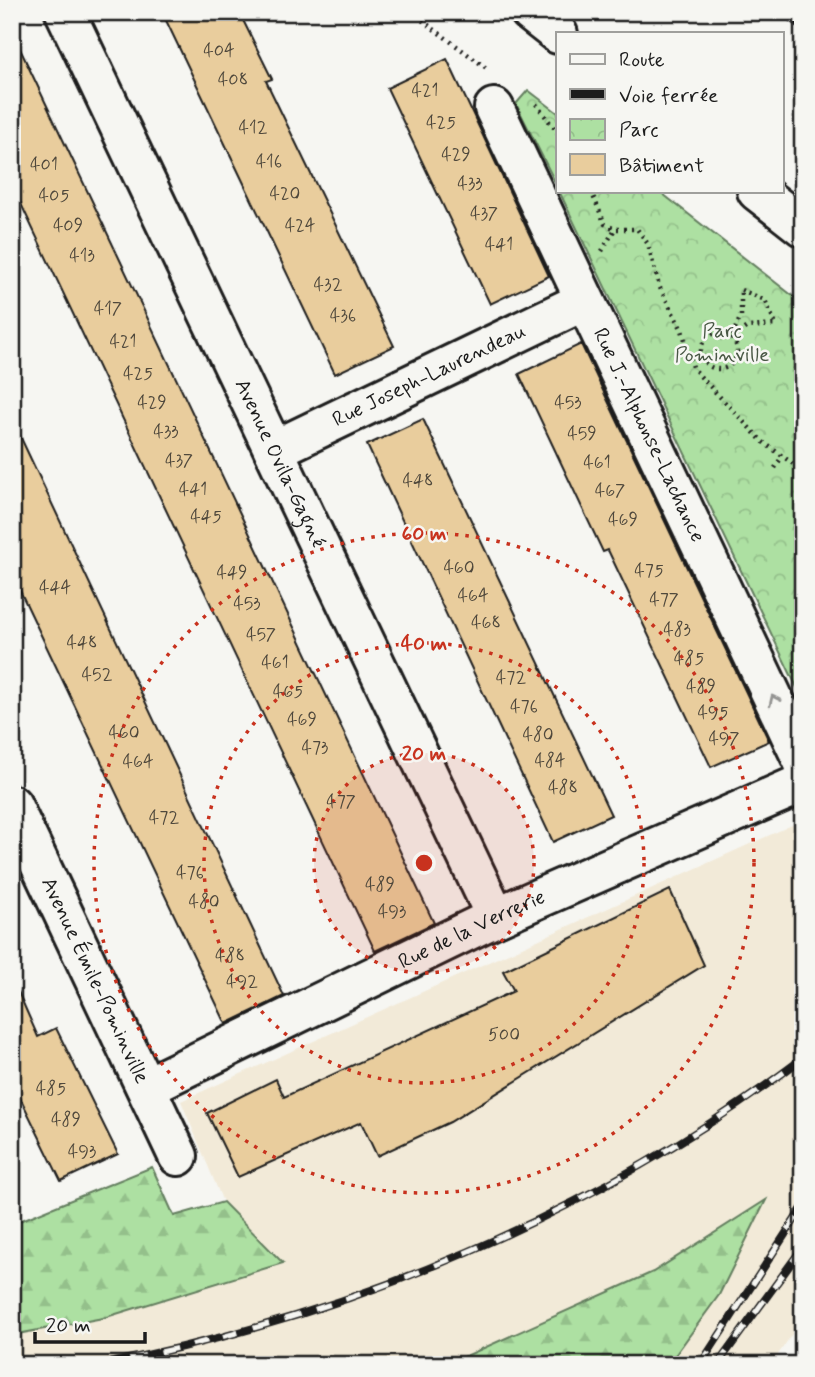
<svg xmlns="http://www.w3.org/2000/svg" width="815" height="1377" viewBox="0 0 815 1377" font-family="Mynerve,sans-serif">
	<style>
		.built { fill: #f2ead8 }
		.forest { fill: url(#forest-firs); stroke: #647e5f; stroke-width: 2 }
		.park { fill: url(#park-crowns); stroke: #647e5f; stroke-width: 2 }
		.building { fill: #e9cd9d; stroke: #1c1c1c; stroke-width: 2 }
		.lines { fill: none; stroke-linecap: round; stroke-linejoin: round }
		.street-casing { stroke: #1c1c1c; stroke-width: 44 }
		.secondary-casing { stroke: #1c1c1c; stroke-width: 44 }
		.path { stroke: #1c1c1c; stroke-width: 4.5; stroke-dasharray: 2 5; stroke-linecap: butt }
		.street { stroke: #f6f6f2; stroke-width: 38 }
		.secondary { stroke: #f6f6f2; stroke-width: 38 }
		.rail-casing { stroke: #1c1c1c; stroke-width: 8 }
		.rail { stroke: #f6f6f2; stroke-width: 5; stroke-dasharray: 16; stroke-linecap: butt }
		.oneway { stroke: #949492 }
		.ring { fill: none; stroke: #c8321e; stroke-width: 3.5; stroke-dasharray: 3.5 7 }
		.labels { text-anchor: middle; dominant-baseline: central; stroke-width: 5; stroke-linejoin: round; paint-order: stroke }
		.number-label { font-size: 18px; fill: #4f483c }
		.park-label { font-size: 21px; fill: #485744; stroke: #f6f6f2 }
		.street-label { font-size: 21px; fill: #1c1c1c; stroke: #f6f6f2 }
		.centre { fill: #c8321e; stroke: #f6f6f2; stroke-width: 3.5 }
		.ring-label { font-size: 21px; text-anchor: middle; font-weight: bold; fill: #c8321e; stroke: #f6f6f2; stroke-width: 5; stroke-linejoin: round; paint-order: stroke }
	</style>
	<defs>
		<pattern id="forest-firs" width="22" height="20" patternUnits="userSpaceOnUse" patternTransform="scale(1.75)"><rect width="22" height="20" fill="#ade0a2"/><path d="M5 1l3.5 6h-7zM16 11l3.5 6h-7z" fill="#94c08b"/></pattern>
		<pattern id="park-crowns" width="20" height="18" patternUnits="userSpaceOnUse" patternTransform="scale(1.75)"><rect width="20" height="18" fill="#ade0a2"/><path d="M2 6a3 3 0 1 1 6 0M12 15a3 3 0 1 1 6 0" fill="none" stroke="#94c08b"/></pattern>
	</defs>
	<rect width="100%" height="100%" fill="#f6f6f2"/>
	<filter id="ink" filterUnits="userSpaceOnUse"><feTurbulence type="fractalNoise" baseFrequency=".0143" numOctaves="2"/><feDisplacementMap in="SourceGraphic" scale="14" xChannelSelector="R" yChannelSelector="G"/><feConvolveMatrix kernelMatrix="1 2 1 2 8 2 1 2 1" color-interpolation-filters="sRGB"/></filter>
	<g filter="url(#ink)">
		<polygon class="built" points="803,820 803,1318 771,1365 668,1365 719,1295 765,1201 653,1272 446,1365 12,1365 12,1335 103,1318 282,1263 223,1202 181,1101"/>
		<g class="forest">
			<polygon points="152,1167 174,1216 223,1202 283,1263 103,1318 12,1335 12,1224"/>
			<polygon points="766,1200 719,1295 668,1365 446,1365 653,1272"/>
		</g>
		<g class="park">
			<polygon points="528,90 558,113 558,188 516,104"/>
			<polygon points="559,191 659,191 803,304 803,700"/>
		</g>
		<g class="building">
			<polygon points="162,12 239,12 272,79 266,81 394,346 335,374"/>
			<polygon points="12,32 434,923 375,951 12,185"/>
			<polygon points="447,59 549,276 490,304 387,88"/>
			<polygon points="581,344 769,741 711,767 608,550 603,552 519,374"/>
			<polygon points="12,419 284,996 226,1024 12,574"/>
			<polygon points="423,419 611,815 553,842 367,445"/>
			<polygon points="670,890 704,965 450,1122 377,1156 361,1122 238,1177 207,1113 276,1079 284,1097 514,991 503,971"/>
			<polygon points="12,978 38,1037 56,1028 118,1154 61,1181 12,1081"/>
		</g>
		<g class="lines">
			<defs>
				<g id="street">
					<path id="s1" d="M65,12L496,917"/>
					<path id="s2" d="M494,108L803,761"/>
					<path id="s3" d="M274,450L584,301"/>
					<path id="s4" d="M12,805L178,1156"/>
					<path id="s5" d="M146,1087L496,917L803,783"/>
				</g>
				<g id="secondary">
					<polyline points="530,12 558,34"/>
					<polyline points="757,191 803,227"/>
				</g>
			</defs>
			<use href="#street" class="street-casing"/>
			<use href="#secondary" class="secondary-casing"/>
			<g class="path">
				<polyline points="411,12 489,70"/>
				<polyline points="536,104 558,133"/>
				<polyline points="591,191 605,224 615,229 637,229 648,244 659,286 682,330 693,367 699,375 763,442 803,471"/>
				<polyline points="602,251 615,229"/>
				<polygon points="741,290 765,300 776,325 747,327 731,338 741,316"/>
				<circle cx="719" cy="351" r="18"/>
				<polyline points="775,468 781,458"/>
			</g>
			<use href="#street" class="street"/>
			<use href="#secondary" class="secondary"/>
			<defs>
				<g id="rail">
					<polyline points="783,12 803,28"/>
					<path d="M98,1365C348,1318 600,1212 803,1058"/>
					<polyline points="700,1365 803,1207"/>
					<polyline points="717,1365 803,1247"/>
				</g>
			</defs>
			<use href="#rail" class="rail-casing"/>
			<use href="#rail" class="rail"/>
		</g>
		<defs><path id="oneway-chevron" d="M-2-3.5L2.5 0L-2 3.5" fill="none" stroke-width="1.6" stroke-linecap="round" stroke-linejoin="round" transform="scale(1.75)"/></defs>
		<use class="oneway" href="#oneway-chevron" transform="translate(774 700) rotate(-115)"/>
	</g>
	<circle cx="424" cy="863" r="110" fill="#c8321e" fill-opacity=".12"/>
	<g class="ring">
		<circle cx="424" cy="863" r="110"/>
		<circle cx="424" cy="863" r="220"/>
		<circle cx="424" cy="863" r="330"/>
	</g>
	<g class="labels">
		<g class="number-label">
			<text x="219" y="51">404</text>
			<text x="233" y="80">408</text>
			<text x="425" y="91">421</text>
			<text x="441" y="123">425</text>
			<text x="253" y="128">412</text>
			<text x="456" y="155">429</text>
			<text x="269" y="162">416</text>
			<text x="44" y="165">401</text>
			<text x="470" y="184">433</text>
			<text x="285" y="194">420</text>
			<text x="54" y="196">405</text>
			<text x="484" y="214">437</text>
			<text x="68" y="226">409</text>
			<text x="300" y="226">424</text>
			<text x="499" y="245">441</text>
			<text x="82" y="256">413</text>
			<text x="328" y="285">432</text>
			<text x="108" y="309">417</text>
			<text x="343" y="316">436</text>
			<text x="123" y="342">421</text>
			<text x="138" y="374">425</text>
			<text x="152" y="403">429</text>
			<text x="568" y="403">453</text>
			<text x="166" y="432">433</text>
			<text x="582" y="434">459</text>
			<text x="179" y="461">437</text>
			<text x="597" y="463">461</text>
			<text x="418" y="481">448</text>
			<text x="193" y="490">441</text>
			<text x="610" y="491">467</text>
			<text x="206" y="517">445</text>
			<text x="623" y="520">469</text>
			<text x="459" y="568">460</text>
			<text x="649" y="571">475</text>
			<text x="232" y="573">449</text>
			<text x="55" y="588">444</text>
			<text x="473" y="596">464</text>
			<text x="664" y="600">477</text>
			<text x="247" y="604">453</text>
			<text x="486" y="623">468</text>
			<text x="677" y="630">483</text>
			<text x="261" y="635">457</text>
			<text x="82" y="643">448</text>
			<text x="689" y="659">485</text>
			<text x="275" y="663">461</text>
			<text x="97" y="675">452</text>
			<text x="511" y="678">472</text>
			<text x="701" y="687">489</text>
			<text x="288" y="692">465</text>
			<text x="524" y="707">476</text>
			<text x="713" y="713">495</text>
			<text x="302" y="720">469</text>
			<text x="124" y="733">460</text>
			<text x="538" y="735">480</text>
			<text x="724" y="739">497</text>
			<text x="315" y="748">473</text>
			<text x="550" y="761">484</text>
			<text x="138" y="762">464</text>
			<text x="563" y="788">488</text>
			<text x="341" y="802">477</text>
			<text x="164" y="818">472</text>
			<text x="190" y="873">476</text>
			<text x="380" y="885">489</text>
			<text x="204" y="902">480</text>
			<text x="392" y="912">493</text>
			<text x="230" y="956">488</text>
			<text x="242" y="982">492</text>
			<text x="504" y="1035">500</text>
			<text x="51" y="1089">485</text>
			<text x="66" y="1120">489</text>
			<text x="82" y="1152">493</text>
		</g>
		<g class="park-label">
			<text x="722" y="331">Parc<tspan x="722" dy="24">Pominville</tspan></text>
		</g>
		<g class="street-label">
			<text stroke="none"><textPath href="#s3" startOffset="172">Rue Joseph-Laurendeau</textPath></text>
			<text stroke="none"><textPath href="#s2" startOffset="362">Rue J.-Alphonse-Lachance</textPath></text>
			<text stroke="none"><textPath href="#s1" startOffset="500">Avenue Ovila-Gagné</textPath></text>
			<text stroke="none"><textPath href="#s5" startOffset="362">Rue de la Verrerie</textPath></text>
			<text stroke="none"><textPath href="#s4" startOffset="194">Avenue Émile-Pominville</textPath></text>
		</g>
	</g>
	<circle cx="424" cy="863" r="10" class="centre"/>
	<g class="ring-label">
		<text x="424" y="540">60 m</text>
		<text x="424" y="650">40 m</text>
		<text x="424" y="760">20 m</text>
	</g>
	<rect width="815" height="1377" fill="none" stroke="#f6f6f2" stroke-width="42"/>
	<rect x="21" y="21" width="773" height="1335" fill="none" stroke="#1c1c1c" stroke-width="2.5" filter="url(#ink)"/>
	<rect x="556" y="32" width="228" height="161" fill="#f6f6f2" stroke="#9f9f9c" stroke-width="2"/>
	<rect x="570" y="54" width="35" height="10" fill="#f6f6f2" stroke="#9f9f9c" stroke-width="2"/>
	<text x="619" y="66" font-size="21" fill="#1c1c1c">Route</text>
	<rect x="570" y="89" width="35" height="10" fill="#1c1c1c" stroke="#9f9f9c" stroke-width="2"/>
	<text x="619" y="102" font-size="21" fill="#1c1c1c">Voie ferrée</text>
	<rect x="570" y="119" width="35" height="21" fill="url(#park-crowns)" stroke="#9f9f9c" stroke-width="2"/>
	<text x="619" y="136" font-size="21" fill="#1c1c1c">Parc</text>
	<rect x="570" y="154" width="35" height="21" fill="#e9cd9d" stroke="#9f9f9c" stroke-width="2"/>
	<text x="619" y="172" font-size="21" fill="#1c1c1c">Bâtiment</text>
	<path d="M35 1332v10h110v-10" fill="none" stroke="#1c1c1c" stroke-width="3.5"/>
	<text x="46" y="1332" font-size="21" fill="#1c1c1c" stroke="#f6f6f2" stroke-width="5" paint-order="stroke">20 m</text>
</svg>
